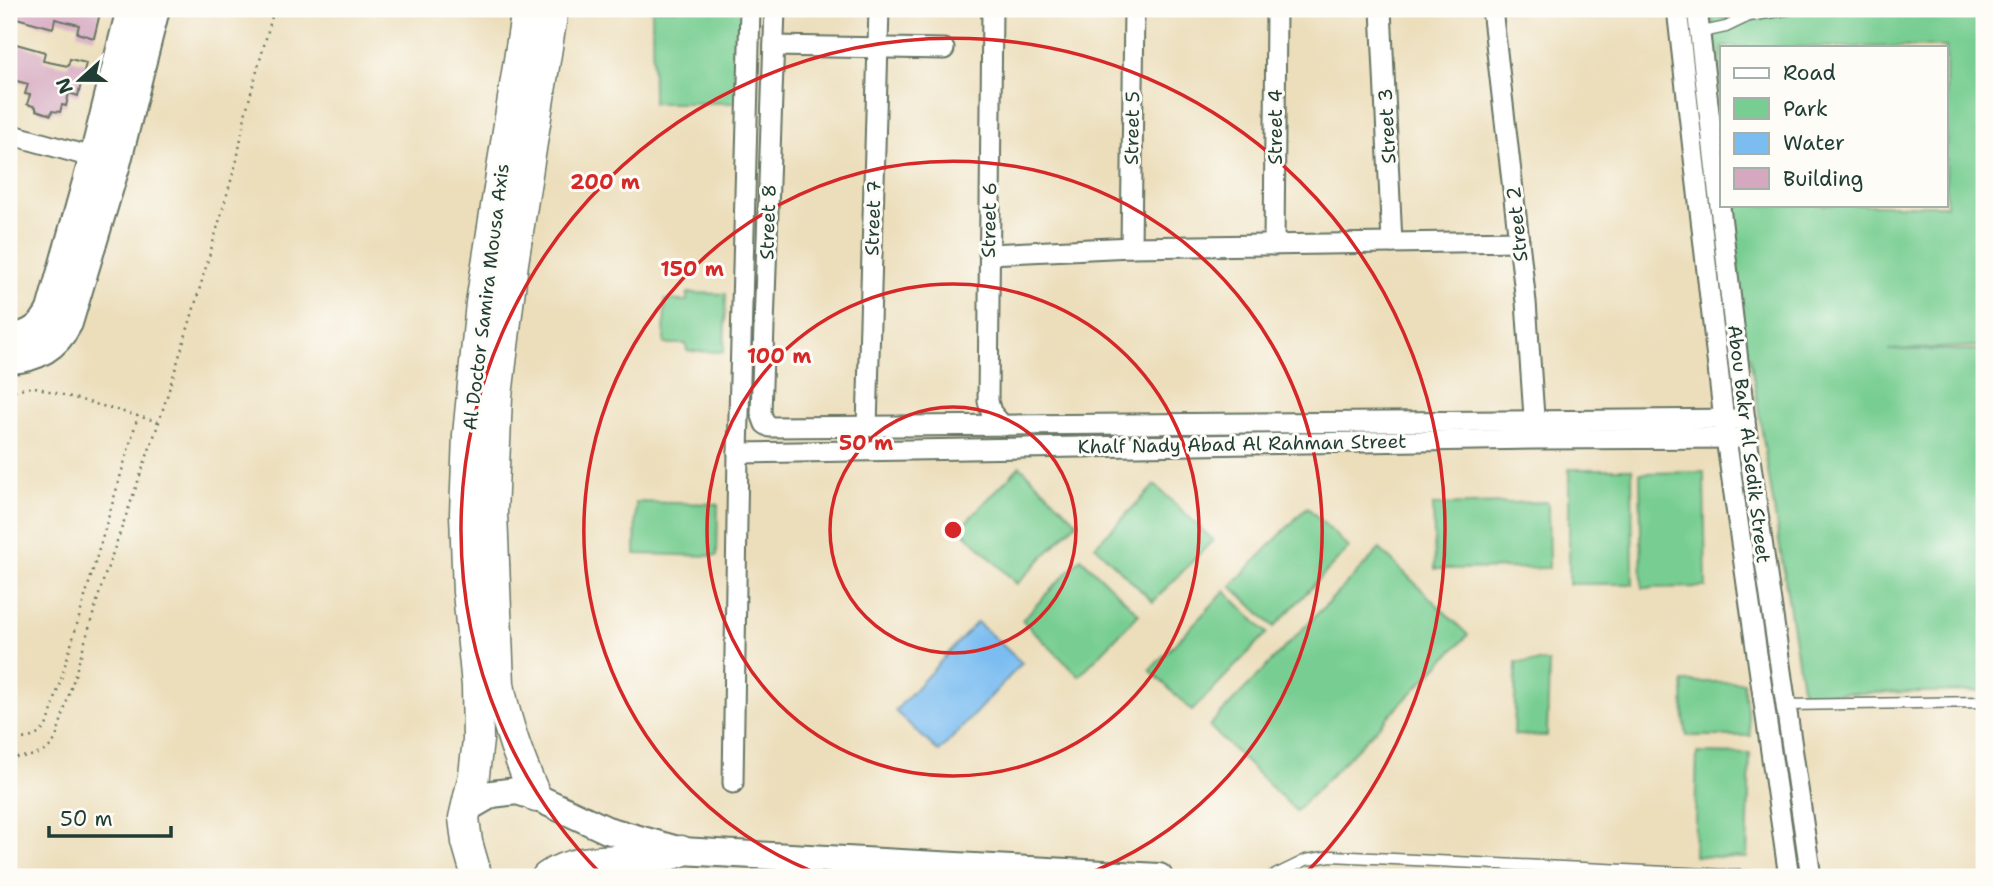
<svg xmlns="http://www.w3.org/2000/svg" width="1993" height="886" viewBox="0 0 1993 886" font-family="'Shantell Sans',sans-serif">
	<style>
		.green { fill: #78ce92; stroke: #4c8663; stroke-width: 2 }
		.water { fill: #7cbdf1; stroke: #4e7d92; stroke-width: 2 }
		.building { fill: #d5a8c0 }
		.lines { fill: none; stroke-linecap: round; stroke-linejoin: round }
		.lane-casing { stroke: #677563; stroke-width: 13 }
		.street-casing { stroke: #677563; stroke-width: 23 }
		.secondary-casing { stroke: #677563; stroke-width: 30 }
		.primary-casing { stroke: #677563; stroke-width: 33 }
		.path { stroke: #677563; stroke-width: 2.5; stroke-dasharray: 2 5; stroke-linecap: butt }
		.lane { stroke: #fff; stroke-width: 10 }
		.street { stroke: #fff; stroke-width: 19 }
		.secondary { stroke: #fff; stroke-width: 26 }
		.primary { stroke: #fff; stroke-width: 30 }
		.ring { fill: none; stroke: #d62828; stroke-width: 3.5 }
		.labels { text-anchor: middle; dominant-baseline: central; stroke-width: 6; stroke-linejoin: round; paint-order: stroke }
		.street-label { font-size: 19px; fill: #1f3d34; stroke: #fdfcf7 }
		.centre { fill: #d62828; stroke: #fdfcf7; stroke-width: 3.5 }
		.ring-label { font-size: 21px; text-anchor: middle; font-weight: bold; fill: #d62828; stroke: #fdfcf7; stroke-width: 6; stroke-linejoin: round; paint-order: stroke }
	</style>
	<rect width="100%" height="100%" fill="#fdfcf7"/>
	<filter id="ink" filterUnits="userSpaceOnUse"><feTurbulence type="fractalNoise" baseFrequency=".0143" numOctaves="2"/><feDisplacementMap in="SourceGraphic" scale="14" xChannelSelector="R" yChannelSelector="G"/><feConvolveMatrix kernelMatrix="1 2 1 2 8 2 1 2 1" color-interpolation-filters="sRGB"/></filter>
	<filter id="wash" filterUnits="userSpaceOnUse"><feTurbulence type="fractalNoise" baseFrequency=".00686" numOctaves="4" result="noise"/><feDisplacementMap in="SourceGraphic" scale="28" xChannelSelector="R" yChannelSelector="G"/><feGaussianBlur stdDeviation="1.57" result="paint"/><feColorMatrix in="noise" values="0 0 0 0 0 0 0 0 0 0 0 0 0 0 0 0 0 1.4 0 .05"/><feComposite in="paint" operator="in"/></filter>
	<g filter="url(#wash)">
		<rect width="100%" height="100%" fill="#ecdebb"/>
		<g class="green">
			<polygon points="652,9 745,9 745,103 653,103"/>
			<polygon points="1711,9 1984,9 1984,346 1888,350 1984,350 1984,691 1803,694 1750,356 1746,356 1731,205 1946,205 1946,47 1722,47 1722,118"/>
			<polygon points="688,293 726,294 724,352 687,351 686,344 664,344 665,300 687,301"/>
			<polygon points="1020,466 1077,522 1017,584 960,528"/>
			<polygon points="1569,469 1632,469 1633,584 1569,584"/>
			<polygon points="1704,472 1706,587 1642,588 1640,473"/>
			<polygon points="1155,485 1213,540 1153,602 1095,546"/>
			<polygon points="636,502 718,504 717,556 635,554"/>
			<polygon points="1548,502 1549,568 1435,569 1433,505"/>
			<polygon points="1307,507 1349,548 1274,627 1231,586"/>
			<polygon points="1380,549 1468,635 1296,811 1209,726"/>
			<polygon points="1081,558 1139,614 1079,676 1022,620"/>
			<polygon points="1225,591 1267,633 1192,711 1150,670"/>
			<polygon points="1516,662 1549,662 1547,736 1514,735"/>
			<polygon points="1683,682 1743,682 1751,736 1687,736 1684,719"/>
			<polygon points="1697,753 1750,754 1747,858 1694,856"/>
		</g>
		<polygon class="water" points="977,622 1022,663 939,752 895,711"/>
		<g id="blocks">
			<g class="building">
				<polygon points="9,9 101,9 94,38 77,33 79,25 55,19 53,28 9,16"/>
				<polygon points="9,42 45,52 43,61 68,66 70,59 86,63 78,96 69,93 66,106 62,105 60,112 52,111 51,115 36,110 36,107 27,104 30,95 25,94 28,84 9,79"/>
			</g>
		</g>
	</g>
	<g filter="url(#ink)">
		<use href="#blocks" fill-opacity="0" stroke="#677563" stroke-width="2"/>
		<g class="lines">
			<defs>
				<g id="lane">
					<polyline points="1694,10 1749,16"/>
					<polyline points="1698,33 1726,27 1749,16 1792,9"/>
					<polyline points="1785,705 1984,702"/>
					<polyline points="1271,877 1306,860 1331,856 1770,877"/>
				</g>
				<g id="street">
					<polyline points="775,9 761,413 765,424 770,427 1745,419"/>
					<polyline points="992,9 988,401 991,412 1003,426"/>
					<polyline points="1381,9 1392,243"/>
					<polyline points="1492,9 1526,302 1535,431"/>
					<polyline points="1677,9 1726,438 1789,877"/>
					<polyline points="1697,9 1747,438 1811,877"/>
					<polyline points="774,46 944,49"/>
					<polyline points="9,134 106,161"/>
					<polyline points="1274,245 1276,9"/>
					<polyline points="1131,247 1134,9"/>
					<polyline points="989,254 1131,247 1519,241"/>
					<polyline points="867,427 879,9"/>
					<polyline points="738,453 1535,439 1747,438"/>
					<polyline points="733,783 738,453 750,9"/>
				</g>
				<g id="secondary">
					<path d="M9,337C29,337 42,327 50,310L93,157L130,9"/>
					<path d="M9,360C37,359 56,348 69,323L117,164L156,9"/>
					<polyline points="466,809 492,794 517,791 536,797 607,830 681,851 1159,877"/>
				</g>
				<g id="primary">
					<path d="M536,797C519,760 506,725 499,684L492,513L497,396L513,263L553,9"/>
					<polyline points="477,877 467,842 464,818 474,775 478,740 477,686 468,592 465,514 468,435 481,303 527,9"/>
					<path d="M547,877C586,850 639,868 681,851"/>
				</g>
			</defs>
			<use href="#lane" class="lane-casing"/>
			<use href="#street" class="street-casing"/>
			<use href="#secondary" class="secondary-casing"/>
			<use href="#primary" class="primary-casing"/>
			<g class="path">
				<polyline points="9,395 18,389 35,387 159,422"/>
				<path d="M9,739C29,739 40,739 49,720L138,416"/>
				<path d="M9,757C28,757 46,757 56,738L104,578L159,422L192,315L237,160L246,111L274,9"/>
			</g>
			<use href="#lane" class="lane"/>
			<use href="#street" class="street"/>
			<use href="#secondary" class="secondary"/>
			<use href="#primary" class="primary"/>
		</g>
	</g>
	<g class="ring">
		<circle cx="953" cy="530" r="123"/>
		<circle cx="953" cy="530" r="246"/>
		<path d="M827 877A369 369 0 1 1 1079 877"/>
		<path d="M602 875A492 492 0 1 1 1304 875"/>
	</g>
	<g class="labels">
		<g class="street-label">
			<text transform="translate(1387 126) rotate(-93)">Street 3</text>
			<text transform="translate(1275 127) rotate(-90)">Street 4</text>
			<text transform="translate(1132 128) rotate(-89)">Street 5</text>
			<text transform="translate(873 218) rotate(-88)">Street 7</text>
			<text transform="translate(989 220) rotate(-89)">Street 6</text>
			<text transform="translate(768 222) rotate(-88)">Street 8</text>
			<text transform="translate(1517 224) rotate(-96)">Street 2</text>
			<text transform="translate(486 297) rotate(-83)">Al Doctor Samira Mousa Axis</text>
			<text transform="translate(1242 444) rotate(-1)">Khalf Nady Abad Al Rahman Street</text>
			<text transform="translate(1749 444) rotate(83)">Abou Bakr Al Sedik Street</text>
		</g>
	</g>
	<circle cx="953" cy="530" r="10" class="centre"/>
	<g class="ring-label">
		<text x="605" y="189">200 m</text>
		<text x="692" y="276">150 m</text>
		<text x="779" y="363">100 m</text>
		<text x="866" y="450">50 m</text>
	</g>
	<rect width="1993" height="886" fill="none" stroke="#fdfcf7" stroke-width="35"/>
	<rect x="1720" y="46" width="228" height="161" fill="#fdfcf7" stroke="#a4b0a9" stroke-width="2"/>
	<rect x="1734" y="68" width="35" height="10" fill="#ffffff" stroke="#a4b0a9" stroke-width="2"/>
	<text x="1783" y="80" font-size="21" fill="#1f3d34">Road</text>
	<rect x="1734" y="98" width="35" height="21" fill="#78ce92" stroke="#a4b0a9" stroke-width="2"/>
	<text x="1783" y="116" font-size="21" fill="#1f3d34">Park</text>
	<rect x="1734" y="133" width="35" height="21" fill="#7cbdf1" stroke="#a4b0a9" stroke-width="2"/>
	<text x="1783" y="150" font-size="21" fill="#1f3d34">Water</text>
	<rect x="1734" y="168" width="35" height="21" fill="#d5a8c0" stroke="#a4b0a9" stroke-width="2"/>
	<text x="1783" y="186" font-size="21" fill="#1f3d34">Building</text>
	<g transform="translate(80 80) rotate(249)" stroke="#fdfcf7" stroke-width="5" paint-order="stroke">
	<path d="M0-5L12 26L0 18L-12 26Z" fill="#1f3d34"/>
	<text y="-10" font-size="19" font-weight="bold" text-anchor="middle" fill="#1f3d34">N</text>
	</g>
	<path d="M49 826v10h122v-10" fill="none" stroke="#1f3d34" stroke-width="3.5"/>
	<text x="60" y="826" font-size="21" fill="#1f3d34" stroke="#fdfcf7" stroke-width="5" paint-order="stroke">50 m</text>
</svg>
